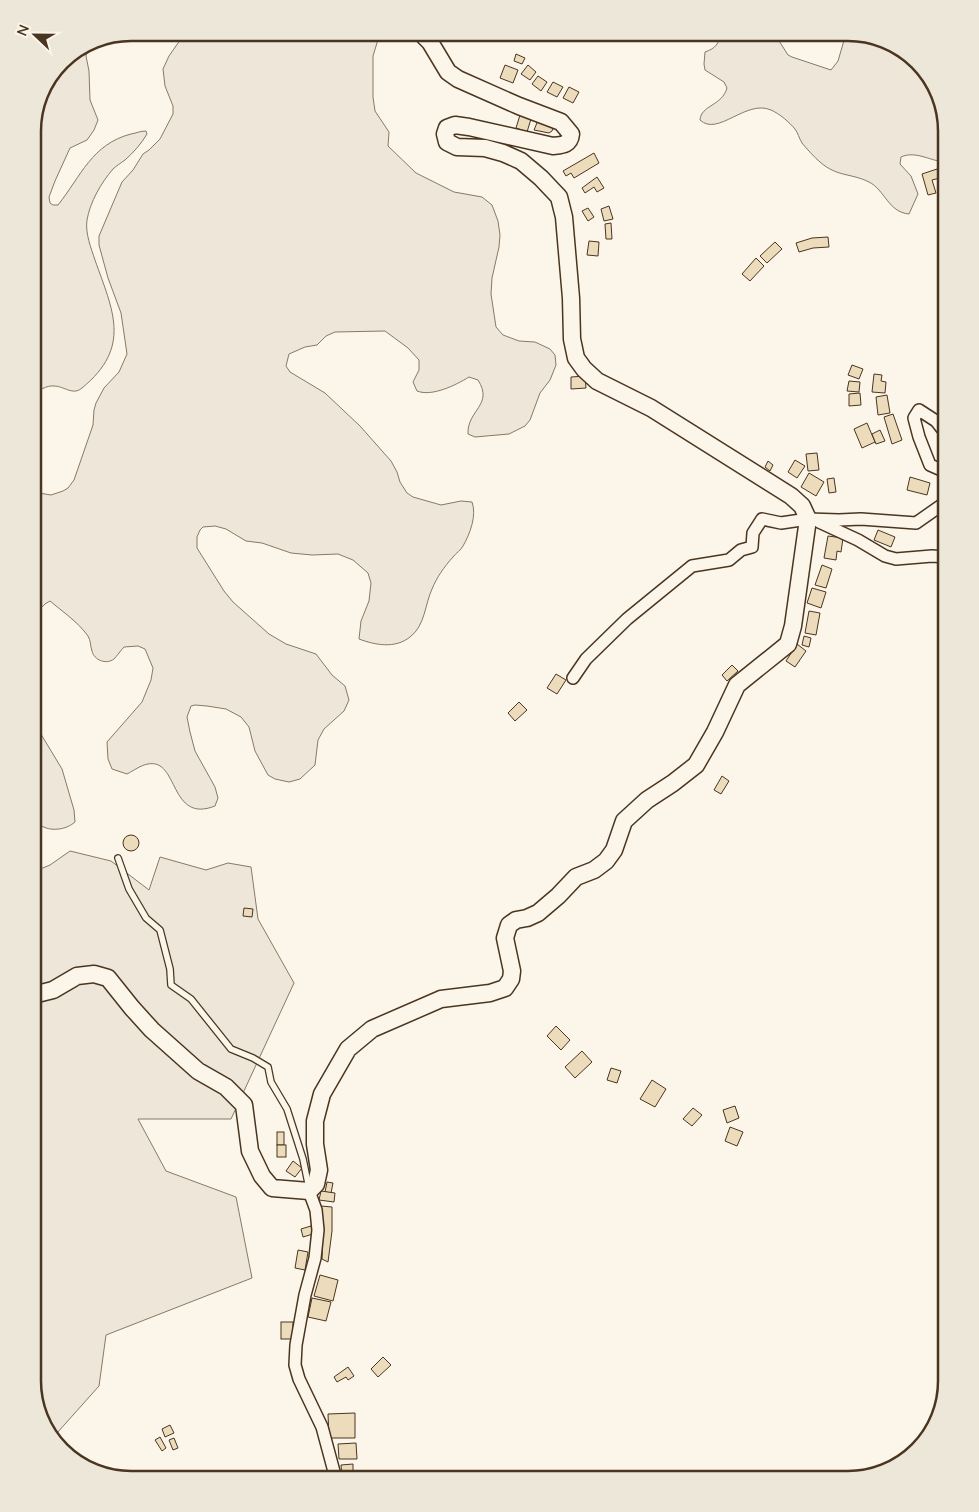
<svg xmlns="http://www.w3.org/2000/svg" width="979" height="1512" viewBox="0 0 979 1512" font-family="Mulish,sans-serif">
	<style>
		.green { fill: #ede6d9; stroke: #887966 }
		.building { fill: #ecdcbc; stroke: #4a3520 }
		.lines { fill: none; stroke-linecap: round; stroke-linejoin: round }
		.lane-casing { stroke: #4a3520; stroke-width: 8 }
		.street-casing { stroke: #4a3520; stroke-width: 14 }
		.secondary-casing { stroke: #4a3520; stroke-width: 19 }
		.lane { stroke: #fbf6e9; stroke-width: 5.5 }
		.street { stroke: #fbf6e9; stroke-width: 11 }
		.secondary { stroke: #fbf6e9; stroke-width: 16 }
		.rim { fill: none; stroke: #4a3520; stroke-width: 2.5 }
	</style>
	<rect width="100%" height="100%" fill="#fbf6e9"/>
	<g class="green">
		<path d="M185,33H380L373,56V97L375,111L389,132L388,146L416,173L454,192L482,197L492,205L498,221L500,235L499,247L492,278L491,294L496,327L503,335L519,341L535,342L550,349L555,355L556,365L550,380L540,393L530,420L525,426L509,434L475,437L468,434C467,410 494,405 478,380L469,377C456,385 432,397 417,391L413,382L419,370V360L408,348L385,331L335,332L326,336L317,345L305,347L289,354L286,366L290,372L325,393L360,426L391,461L397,472L400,482L407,493L413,497L441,505L461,501L472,502C477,515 470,534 463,546C461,550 456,553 453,557C444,567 437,577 432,589C425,604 425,626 410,637C395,649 375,645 359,639L361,621L369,601L371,583L368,573L353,560L338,554L312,555L291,553L262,543L246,541L226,529L215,526L203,527L200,530L197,537V548L224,591L233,602L269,634L286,644L316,654L332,675L345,686L349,700L344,711L324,729L318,740L315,765L300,779L289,782L275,779L268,775L255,751L249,727L241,717L226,709L207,706L195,705L191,706L187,717L190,732L195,751L215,787L218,798L215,806C169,824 179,758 148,764C141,765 133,771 127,774L112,769L108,759L107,742L142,702L151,680L153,668L145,649L138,646L124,647C121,650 117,656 114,659C106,665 94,660 92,651C90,645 91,641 88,636C78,622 63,612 50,601L45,604L40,609L33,628L37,664L33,675V492L51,495L63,491L68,488L74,480L93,425L94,410L96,403L104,388L119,372L127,354L121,313L108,278L99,245V236L122,182L133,170L143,154L149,150L160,139L173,114V106L165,86L163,69L169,56Z"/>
		<path d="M720,33H774L788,55L792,57L831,70L838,61L845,37L855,33L882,42L893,54L899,58L917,65L936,87L946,131V162C932,162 916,150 901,157L900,164L911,176L918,194L909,214C888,212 885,190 869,182C851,173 837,177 820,162C814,157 807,149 802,143C799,138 798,133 795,129C789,122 780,114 771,110C746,99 718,137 700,120C701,105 722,106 727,88L724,82L705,70L704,64L705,52C716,48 719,44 720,33Z"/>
		<path d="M89,43L86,56L89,71L90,100L98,120L94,130L87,140L70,148L55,181L49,197L50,203L53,205H58C81,176 92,144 131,134C137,133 140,131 146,131L147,134C141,144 134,152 125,160C121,163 116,166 113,169C101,183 90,202 87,220C85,233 91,248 95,260C113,311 132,347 82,388C73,396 64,386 54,386C47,385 38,391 33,394V125L40,93L62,61Z"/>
		<path d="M33,717L36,726L62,769L74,810L75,822C66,830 50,832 40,825C36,823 35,818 33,815Z"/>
		<polygon points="70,851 111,861 149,890 160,857 206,870 228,863 251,867 258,919 294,983 231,1119 138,1119 166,1171 236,1197 252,1278 106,1335 99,1386 57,1433 62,1447 43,1425 33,1381 33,872 50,865"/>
	</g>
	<g class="building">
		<polygon points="516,54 525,58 522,64 514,61"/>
		<polygon points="505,65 518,70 513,83 500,78"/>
		<polygon points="528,65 536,72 530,80 521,74"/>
		<polygon points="538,76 547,82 541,91 532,84"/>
		<polygon points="553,82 563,87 557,97 547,92"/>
		<polygon points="569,87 579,92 573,103 563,98"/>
		<polygon points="520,115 531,119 527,132 516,128"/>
		<polygon points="539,118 554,127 552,131 549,133 534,130"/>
		<polygon points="594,153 599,163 574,178 571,173 566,176 563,171"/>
		<polygon points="937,169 940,178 932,180 936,193 928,195 922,174"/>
		<polygon points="597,177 604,188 597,192 594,187 585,193 582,188"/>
		<polygon points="609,206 613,219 604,221 601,209"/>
		<polygon points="588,208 594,217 588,221 582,211"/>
		<polygon points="611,223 612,239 606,239 605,224"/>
		<polygon points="828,237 829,247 813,248 799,252 796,243 812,238"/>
		<polygon points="589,241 599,242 598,256 587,255"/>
		<polygon points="775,242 782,249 767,263 760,256"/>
		<polygon points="756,258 764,266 750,281 742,274"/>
		<polygon points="852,365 863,369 859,379 848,375"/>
		<polygon points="874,374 882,375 881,381 886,382 885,393 872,392"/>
		<polygon points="585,376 586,388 571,389 571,377"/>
		<polygon points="849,381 860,382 859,392 847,391"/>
		<polygon points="860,393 861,405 849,406 849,394"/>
		<polygon points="887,395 890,413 878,415 876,397"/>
		<polygon points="893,414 902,440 892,444 884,417"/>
		<polygon points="867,423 875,442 862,448 854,429"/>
		<polygon points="880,430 885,441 876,444 872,434"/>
		<polygon points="817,453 819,470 808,471 806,454"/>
		<polygon points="795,460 805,466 797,478 788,472"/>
		<polygon points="768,461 773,465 770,471 765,467"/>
		<polygon points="809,473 824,482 816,496 801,487"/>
		<polygon points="910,477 930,483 927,495 907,490"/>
		<polygon points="834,478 836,492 829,493 827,479"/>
		<polygon points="878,530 895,537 891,547 874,540"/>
		<polygon points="828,536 843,538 841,552 837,551 836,560 824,558"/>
		<polygon points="822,565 832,569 826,588 815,585"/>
		<polygon points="812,588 826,592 821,608 807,603"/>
		<polygon points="809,611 820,613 816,635 805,633"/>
		<polygon points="804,636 811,638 809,647 802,645"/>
		<polygon points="797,644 806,651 795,667 786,661"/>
		<polygon points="732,665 738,671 727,681 722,675"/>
		<polygon points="556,674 566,680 557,694 547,688"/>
		<polygon points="519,702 527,710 515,721 508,713"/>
		<polygon points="722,776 729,781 721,794 714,790"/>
		<circle cx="131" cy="843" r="8"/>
		<polygon points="244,908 253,909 252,917 243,916"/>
		<polygon points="556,1026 570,1040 561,1050 547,1036"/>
		<polygon points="582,1051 592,1062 575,1078 565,1067"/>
		<polygon points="611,1068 621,1071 617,1083 607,1080"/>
		<polygon points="652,1080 666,1089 655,1107 640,1099"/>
		<polygon points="735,1106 739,1118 727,1123 723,1110"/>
		<polygon points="693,1108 702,1115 692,1126 683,1119"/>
		<polygon points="730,1127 743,1132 737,1146 725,1141"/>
		<rect x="277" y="1132" width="7" height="13"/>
		<rect x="277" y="1145" width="9" height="12"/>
		<polygon points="293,1161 302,1168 295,1177 286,1171"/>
		<polygon points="327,1182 333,1183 331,1193 325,1192"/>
		<polygon points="321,1191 335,1193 334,1202 319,1200"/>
		<polygon points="321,1206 332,1207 332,1231 328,1262 322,1259 323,1232"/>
		<polygon points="311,1226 313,1234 303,1237 301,1229"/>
		<polygon points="298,1250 308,1252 305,1270 295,1268"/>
		<polygon points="320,1275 338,1280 333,1301 314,1296"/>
		<polygon points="312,1298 331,1302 326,1321 308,1317"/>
		<rect x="281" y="1322" width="12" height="17"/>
		<polygon points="383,1357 391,1365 378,1377 371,1369"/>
		<polygon points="348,1367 354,1376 348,1380 346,1377 337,1382 334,1377"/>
		<polygon points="355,1413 355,1438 329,1438 328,1414"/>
		<polygon points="170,1425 174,1433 165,1437 162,1429"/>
		<polygon points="160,1437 166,1448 162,1451 155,1440"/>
		<polygon points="174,1438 178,1448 173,1450 169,1440"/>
		<polygon points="356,1443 357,1459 339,1459 338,1444"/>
		<polygon points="353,1464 353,1477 342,1477 341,1465"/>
	</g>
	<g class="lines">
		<defs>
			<polyline id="lane" points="118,858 129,889 146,918 160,930 170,969 171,985 191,999 231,1049 253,1058 268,1067 271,1082 287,1109 303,1159 309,1188"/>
			<g id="street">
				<polyline points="946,472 930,465 919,437 914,418 919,410 936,421 946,434"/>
				<polyline points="819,522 858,540 885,556 896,559 932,556 946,557"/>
				<polyline points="573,678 586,659 627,619 692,566 729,560 741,550 752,547 753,533 762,519 781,523 808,519 839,520 861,519 916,523 946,502"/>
				<polyline points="309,1191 316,1210 318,1230 315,1258 305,1295 296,1345 295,1365 299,1379 322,1427 336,1479"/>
			</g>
			<path id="secondary" d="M33,995L53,990L77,976L94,974L108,978L132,1008L152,1030L198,1071L226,1087L244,1105L250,1151L262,1176L272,1188L309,1191L316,1184L319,1170L315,1144V1121L322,1094L348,1049L372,1029L441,999L490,993L505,988L511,979L512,971L505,938L509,925L516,920L527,918L538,913L558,896L576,877L594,870L606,861L614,850L624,821L647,800L673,783L696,765L715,732L737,685L788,644L793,626L808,519L802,506L791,496L651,408L597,381L584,369L576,358L572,339L571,298L564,217L559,197L541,178L521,161L503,153L485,148L457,147L447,142L445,134L447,128L455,125L469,127L553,146C562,145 570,145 571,134L561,122L519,106L458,79L448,72L430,42L421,33"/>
		</defs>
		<use href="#lane" class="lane-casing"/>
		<use href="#street" class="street-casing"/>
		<use href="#secondary" class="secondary-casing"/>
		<use href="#lane" class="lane"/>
		<use href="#street" class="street"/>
		<use href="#secondary" class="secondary"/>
	</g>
	<path d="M0 0H979V1512H0ZM131 41H848A90 90 0 0 1 938 131V1381A90 90 0 0 1 848 1471H131A90 90 0 0 1 41 1381V131A90 90 0 0 1 131 41Z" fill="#ede7d9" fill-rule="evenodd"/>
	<path class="rim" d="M131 41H848A90 90 0 0 1 938 131V1381A90 90 0 0 1 848 1471H131A90 90 0 0 1 41 1381V131A90 90 0 0 1 131 41Z"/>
	<g transform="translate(35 35) rotate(292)" stroke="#fbf6e9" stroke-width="4" paint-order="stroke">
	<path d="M0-4L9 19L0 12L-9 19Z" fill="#4a3520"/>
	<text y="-8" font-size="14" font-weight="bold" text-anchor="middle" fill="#4a3520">N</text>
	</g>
</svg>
